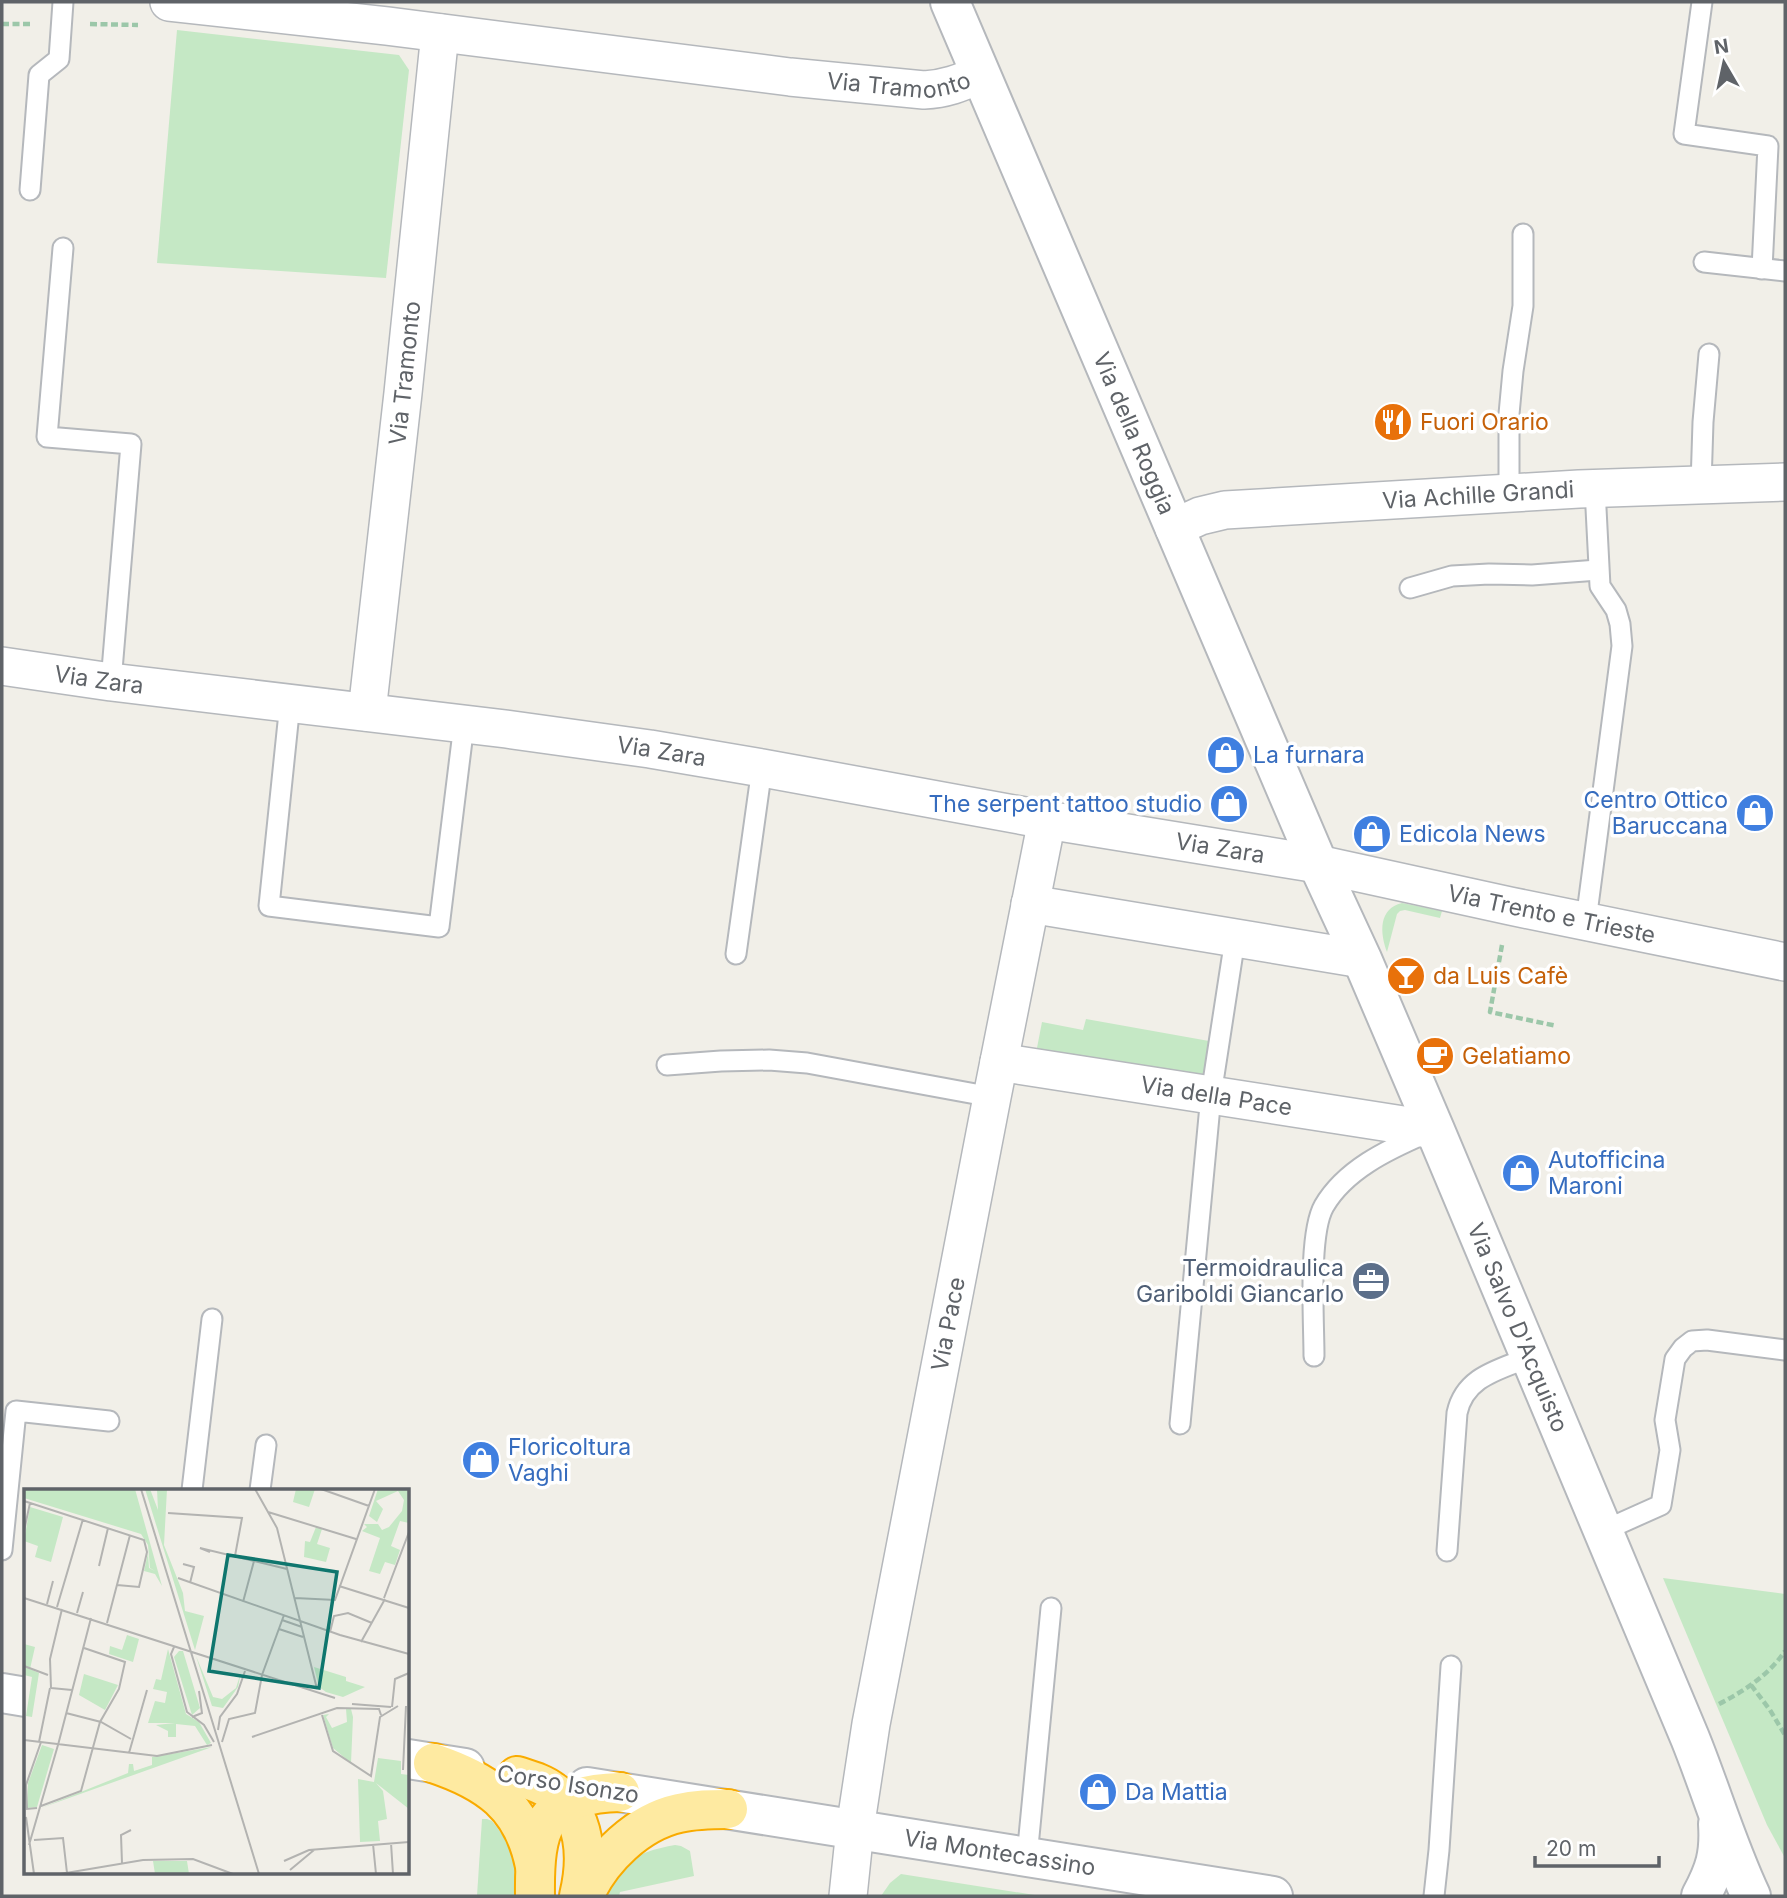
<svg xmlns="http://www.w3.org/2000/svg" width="1787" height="1898" viewBox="0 0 1787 1898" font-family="Inter,sans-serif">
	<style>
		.green { fill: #c5e8c5 }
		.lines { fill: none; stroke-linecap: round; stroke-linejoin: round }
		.service-casing { stroke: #b5b8bc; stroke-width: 23 }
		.minor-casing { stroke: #b5b8bc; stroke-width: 40 }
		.tertiary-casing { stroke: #b5b8bc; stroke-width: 42 }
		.trunk-casing { stroke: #f9ab00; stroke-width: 42 }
		.path { stroke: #9cc7a9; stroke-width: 4.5; stroke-dasharray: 7 3.5; stroke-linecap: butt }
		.service { stroke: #fff; stroke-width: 19 }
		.minor { stroke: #fff; stroke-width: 37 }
		.tertiary { stroke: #fff; stroke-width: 38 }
		.trunk { stroke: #feeaa1; stroke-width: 38 }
		.labels { text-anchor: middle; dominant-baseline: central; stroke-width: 7; stroke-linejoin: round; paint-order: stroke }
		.street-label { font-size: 23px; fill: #5f6368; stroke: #fff }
		.food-label { font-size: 23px; fill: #c56008; stroke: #fff; text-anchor: start }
		.shop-label { font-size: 23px; fill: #366cbe; stroke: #fff; text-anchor: start }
		.service-label { font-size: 23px; fill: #4e5e75; stroke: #fff; text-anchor: end }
		.inset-road { fill: none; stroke: #b3b3b1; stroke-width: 2 }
		.view { fill: #0f766e; fill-opacity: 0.15; stroke: #0f766e; stroke-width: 3.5 }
		.inset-edge { fill: none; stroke: #5f6368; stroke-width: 3.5 }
	</style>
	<rect width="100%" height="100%" fill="#f1efe8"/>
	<g class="green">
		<polygon points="177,30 399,55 409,70 386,278 157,263"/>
		<path d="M1402,903L1442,911L1440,918L1405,910L1400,911L1397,914L1387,952C1380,933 1378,909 1402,903Z"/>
		<polygon points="1086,1019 1209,1041 1203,1082 1036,1053 1042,1022 1083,1030"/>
		<polygon points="1663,1578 1785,1594 1785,1858 1767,1825"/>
		<path d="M482,1819H487L492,1821C515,1849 516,1861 517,1896H477Z"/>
		<path d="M675,1845L681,1846L690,1851L694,1876L620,1892L619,1896H602C609,1887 614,1876 622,1867C635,1854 657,1848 675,1845Z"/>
		<polygon points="901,1874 1041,1896 881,1896 890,1883"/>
	</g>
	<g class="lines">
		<defs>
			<g id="service">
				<polyline points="1702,2 1684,134 1768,146 1762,269"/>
				<polyline points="30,190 39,75 59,59 63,2"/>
				<polyline points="63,248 47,437 131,444 111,682"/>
				<polyline points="1704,262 1785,271"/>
				<polyline points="1701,485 1703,422 1709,354"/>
				<polyline points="1509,493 1509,414 1513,371 1523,306 1523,234"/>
				<polyline points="1410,588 1452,576 1489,574 1532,575 1598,570"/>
				<polyline points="290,703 269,906 439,927 464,724"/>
				<polyline points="1586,921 1622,646 1620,624 1616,610 1600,586 1595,489"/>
				<polyline points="736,954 762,768"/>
				<polyline points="667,1065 721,1061 769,1060 807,1063 992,1097"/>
				<path d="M1314,1356C1314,1321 1308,1234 1324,1206C1345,1170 1387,1150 1424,1134"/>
				<polyline points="1180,1424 1211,1095 1235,939"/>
				<polyline points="192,1490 212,1319"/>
				<polyline points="260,1490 266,1445"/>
				<polyline points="1603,1531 1661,1505 1670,1450 1665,1420 1675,1359 1683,1348 1692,1341 1707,1340 1785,1350"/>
				<polyline points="2,1550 16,1411 109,1421"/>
				<path d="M1447,1551L1457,1413C1465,1376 1499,1370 1530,1357"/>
				<polyline points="1027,1857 1051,1608"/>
				<polyline points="1434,1896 1439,1850 1451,1666"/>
			</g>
			<g id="minor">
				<path id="s1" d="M169,2L387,26L790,77L924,90C945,89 961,83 980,74"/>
				<path id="s2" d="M1174,528L1200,516L1225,510L1579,489L1785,482"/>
				<path id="s3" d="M2,666L111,682L506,729L650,749L762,768L1047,820L1318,864L1510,906L1785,962"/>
				<path id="s4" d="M367,712L403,393L440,33"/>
				<polyline points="1030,904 1362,959"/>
				<path id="s5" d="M999,1062L1435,1130"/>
				<path id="s6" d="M848,1896L855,1829L871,1724L992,1097L1047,820"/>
			</g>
			<g id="tertiary">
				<path id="s7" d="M950,2L1318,864L1362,959L1435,1130L1690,1738C1711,1790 1727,1845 1751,1896"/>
				<polyline points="2,1693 26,1697"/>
				<polyline points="408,1759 465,1768"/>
				<path id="s8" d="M587,1787L1273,1896"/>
				<path d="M1701,1896C1715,1870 1720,1854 1718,1824"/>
			</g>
			<g id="trunk">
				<path d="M433,1763C487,1781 523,1805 535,1866"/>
				<path d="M517,1776C529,1780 542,1783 552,1791C587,1814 588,1859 579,1896"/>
				<path d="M535,1896C534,1827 543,1794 620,1792"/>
				<path d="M584,1896C601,1858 638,1822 679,1813C696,1809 711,1809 728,1809"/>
			</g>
		</defs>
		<use href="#service" class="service-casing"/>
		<use href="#minor" class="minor-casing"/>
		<use href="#tertiary" class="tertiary-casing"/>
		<use href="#trunk" class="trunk-casing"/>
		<g class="path">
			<polyline points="2,24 33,24"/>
			<polyline points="90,24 138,25"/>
			<polyline points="1502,945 1490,1012 1557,1026"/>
			<polyline points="1751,1685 1770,1710 1785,1735"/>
			<path d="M1719,1704C1744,1691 1769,1675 1785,1651"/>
		</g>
		<use href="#service" class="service"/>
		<use href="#minor" class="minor"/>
		<use href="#tertiary" class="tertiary"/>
		<use href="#trunk" class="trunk"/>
	</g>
	<defs>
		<symbol id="restaurant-disc" viewBox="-11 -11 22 22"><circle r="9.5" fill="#e8710a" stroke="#fff"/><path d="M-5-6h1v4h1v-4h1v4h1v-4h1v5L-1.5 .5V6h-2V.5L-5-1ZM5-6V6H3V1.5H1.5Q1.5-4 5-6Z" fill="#fff"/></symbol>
		<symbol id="shop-disc" viewBox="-11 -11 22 22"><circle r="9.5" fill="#3f7fe0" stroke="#fff"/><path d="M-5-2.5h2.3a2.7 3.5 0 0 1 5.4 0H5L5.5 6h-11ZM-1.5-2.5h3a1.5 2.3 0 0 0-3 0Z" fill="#fff"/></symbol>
		<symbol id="bar-disc" viewBox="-11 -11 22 22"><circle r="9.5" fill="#e8710a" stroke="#fff"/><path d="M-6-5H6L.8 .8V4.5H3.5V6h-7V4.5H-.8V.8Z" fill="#fff"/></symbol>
		<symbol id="cafe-disc" viewBox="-11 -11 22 22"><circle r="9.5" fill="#e8710a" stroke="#fff"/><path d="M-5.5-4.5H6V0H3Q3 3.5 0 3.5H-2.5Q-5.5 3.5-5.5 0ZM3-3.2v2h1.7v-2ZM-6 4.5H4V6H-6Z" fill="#fff"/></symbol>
		<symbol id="office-disc" viewBox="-11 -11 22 22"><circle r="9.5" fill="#5c6f8a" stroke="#fff"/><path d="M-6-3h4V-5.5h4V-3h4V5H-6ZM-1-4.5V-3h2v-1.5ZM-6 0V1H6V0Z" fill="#fff"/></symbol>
	</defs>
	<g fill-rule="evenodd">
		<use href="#restaurant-disc" x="1371" y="400" width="44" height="44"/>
		<use href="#shop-disc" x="1204" y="733" width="44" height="44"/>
		<use href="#shop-disc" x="1207" y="782" width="44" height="44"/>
		<use href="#shop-disc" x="1733" y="791" width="44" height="44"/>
		<use href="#shop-disc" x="1350" y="812" width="44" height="44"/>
		<use href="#bar-disc" x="1384" y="954" width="44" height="44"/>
		<use href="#cafe-disc" x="1413" y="1034" width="44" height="44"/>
		<use href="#shop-disc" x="1499" y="1151" width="44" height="44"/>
		<use href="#office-disc" x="1349" y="1259" width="44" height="44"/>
		<use href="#shop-disc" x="459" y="1438" width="44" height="44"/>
		<use href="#shop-disc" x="1076" y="1770" width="44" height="44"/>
	</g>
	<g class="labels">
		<g class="street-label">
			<text stroke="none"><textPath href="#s1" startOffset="735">Via Tramonto</textPath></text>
			<text stroke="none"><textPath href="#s4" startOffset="341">Via Tramonto</textPath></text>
			<text stroke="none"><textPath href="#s7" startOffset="469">Via della Roggia</textPath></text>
			<text stroke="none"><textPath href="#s2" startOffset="308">Via Achille Grandi</textPath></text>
			<text stroke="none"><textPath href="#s3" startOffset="98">Via Zara</textPath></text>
			<text stroke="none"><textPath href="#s3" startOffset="665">Via Zara</textPath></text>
			<text stroke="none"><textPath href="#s3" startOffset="1232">Via Zara</textPath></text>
			<text stroke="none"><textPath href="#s3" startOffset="1570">Via Trento e Trieste</textPath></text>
			<text stroke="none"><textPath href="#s5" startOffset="220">Via della Pace</textPath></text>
			<text stroke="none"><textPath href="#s6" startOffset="581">Via Pace</textPath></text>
			<text stroke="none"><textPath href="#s7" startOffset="1442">Via Salvo D'Acquisto</textPath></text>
			<text transform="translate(568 1784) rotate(9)">Corso Isonzo</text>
			<text stroke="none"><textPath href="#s8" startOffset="418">Via Montecassino</textPath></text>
		</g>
		<g class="food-label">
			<text x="1420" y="422">Fuori Orario</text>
			<text x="1433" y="976">da Luis Cafè</text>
			<text x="1462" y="1056">Gelatiamo</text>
		</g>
		<g class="shop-label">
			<text x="1253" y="755">La furnara</text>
			<text x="1728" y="800" text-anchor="end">Centro Ottico<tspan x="1728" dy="26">Baruccana</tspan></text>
			<text x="1202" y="804" text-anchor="end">The serpent tattoo studio</text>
			<text x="1399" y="834">Edicola News</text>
			<text x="1548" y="1160">Autofficina<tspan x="1548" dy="26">Maroni</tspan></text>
			<text x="508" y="1447">Floricoltura<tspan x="508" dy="26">Vaghi</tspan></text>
			<text x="1125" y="1792">Da Mattia</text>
		</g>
		<g class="service-label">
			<text x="1344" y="1268">Termoidraulica<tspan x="1344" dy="26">Gariboldi Giancarlo</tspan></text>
		</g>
	</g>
	<g transform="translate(24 1489)">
		<rect width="385" height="385" fill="#f1efe8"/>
		<path d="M0,0H111L138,97L131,85L120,82L124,64L125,79L131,82L126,79L124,56L117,45L0,9ZM121,0H126L134,21L133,0H143L140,56L159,104L161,122L180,127L171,161ZM272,0H291L285,18L269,13ZM354,0L385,1V34L376,32L367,57L376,61L371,76L361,73L356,85L345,82L356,49L338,42L343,38L340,35H354L358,41L365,38L378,22L380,11L374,2L352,12L359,20L353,33L345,27ZM6,18L39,28L27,73L11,68L14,57L0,52ZM292,38L298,40L293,55L306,59L302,73L280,68L281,52L286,53ZM103,146L115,150L109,173L85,165L86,157L98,161ZM0,155L11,158L6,180L15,184L8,228L2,227L8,188L0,186ZM144,160L162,225L175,233L187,254L183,256L171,237L152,235V248H144V242L132,236L151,234H124L131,212L141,214L143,203L129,200L132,190L137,191ZM155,162H159L176,219L168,226L150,168ZM172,167L189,208L198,210L212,199L217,183L214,198L199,219L188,217ZM290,178L322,188V192L341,198L319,208L302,203L295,198ZM60,185L94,196L81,221L55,206ZM322,220H327L329,228L327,274L309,259L299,226L305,225L302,228L308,239L323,233ZM18,256L30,260L13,318L3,319L4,294ZM188,258L17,319L104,284L105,275H109L110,282L128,276V268ZM354,269L377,272V285L385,286V320L352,294L359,302L363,330L354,332L356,352L336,353L334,290L350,293ZM129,372H163L165,385H131Z" fill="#c5e8c5"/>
		<path class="inset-road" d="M117,0L235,385M231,0L253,39L293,200M297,0L345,17M0,12L120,51L123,63L115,98L93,96M244,23L332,50M144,24L218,29L211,67M0,42L6,14M186,63L176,59L263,80M159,75L170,78L166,94M75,77L84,39M154,89L316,146L385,165M315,97L385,119M0,109L311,209M271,109L311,111L351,0M360,109L385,43M219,113L230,72M23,115L29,92M33,118L59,30M53,124L59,103M258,131L278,138M83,134L106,46M255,140L279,148M306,143L310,127L324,124L348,134M337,153L361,110M150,158L147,165L163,223L180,236L190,253M0,177L24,186M27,199L26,170L38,120M27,199L48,201M328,215L367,218M368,218L371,190L385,184M42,224L77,233L107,250M298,226L309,262L347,287L356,228L374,217M168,228L178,224L175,202M194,241L196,228L213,205L221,182M228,248L313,219L355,220L357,226M0,251L133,267L188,256M15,253L26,199M198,253L205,230L231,224L238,186L260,126M34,256L67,129M105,264L123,201M379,281L382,217M17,317L57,302L76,233L95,200L101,173L60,159M13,319L3,320L2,296L17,253M2,328L10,385M10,351L39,349L43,384M367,354L369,385M349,355L352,385M5,356L34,256M260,372L285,361L385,353M98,374L97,346L107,341M266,381L290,361M36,385L119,371L169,370L209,385"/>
		<path class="view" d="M204,66L313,83L295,199L185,182Z"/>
		<rect width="385" height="385" class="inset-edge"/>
	</g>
	<rect width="1787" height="1898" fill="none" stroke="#5f6368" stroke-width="7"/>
	<g transform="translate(1724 63) rotate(351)" stroke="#ffffff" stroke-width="5" paint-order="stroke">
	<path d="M0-5L12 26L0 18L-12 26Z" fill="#5f6368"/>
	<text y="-10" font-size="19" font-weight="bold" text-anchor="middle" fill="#5f6368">N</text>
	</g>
	<path d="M1535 1856v10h124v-10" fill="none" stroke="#5f6368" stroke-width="3.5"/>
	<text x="1546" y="1856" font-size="21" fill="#5f6368" stroke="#ffffff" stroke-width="5" paint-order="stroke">20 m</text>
</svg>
